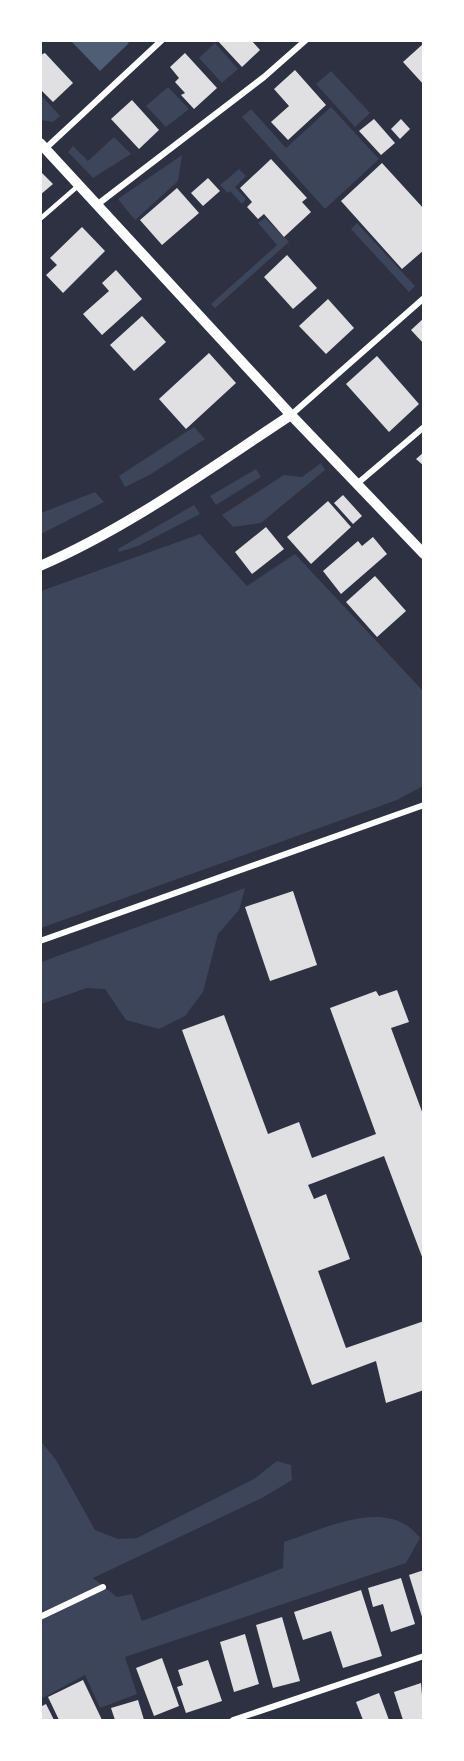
<svg xmlns="http://www.w3.org/2000/svg" width="464" height="1761" viewBox="0 0 464 1761" font-family="Montserrat,sans-serif">
	<style>
		.green { fill: #3c4559 }
		.water { fill: #4f5d75 }
		.building { fill: #e0e0e3 }
		.lines { fill: none; stroke-linecap: round; stroke-linejoin: round }
		.service { stroke: #fff; stroke-width: 4.5 }
		.minor { stroke: #fff; stroke-width: 6 }
		.tertiary { stroke: #fff; stroke-width: 10 }
	</style>
	<rect width="100%" height="100%" fill="#2d3142"/>
	<g class="green">
		<polygon points="215,43 238,69 222,83 199,58"/>
		<polygon points="331,71 370,113 355,127 316,84"/>
		<polygon points="168,87 189,109 166,127 146,106"/>
		<polygon points="41,95 60,116 53,122 41,120"/>
		<polygon points="331,107 379,159 325,209 242,117 251,109 286,148"/>
		<polygon points="114,137 131,154 93,178 68,152 73,146 88,161"/>
		<polygon points="182,155 178,181 135,220 118,199"/>
		<polygon points="239,169 246,176 235,187 246,199 242,204 230,191 228,193 220,185"/>
		<polygon points="265,218 289,242 215,308 211,304 277,245 258,223"/>
		<polygon points="357,223 415,286 409,292 351,229"/>
		<polygon points="194,427 205,439 151,474 125,487 119,476"/>
		<polygon points="321,463 325,470 261,523 233,527 222,515 284,475 302,477"/>
		<polygon points="256,469 261,477 216,505 210,496"/>
		<polygon points="95,492 104,502 41,534 41,513"/>
		<polygon points="194,505 200,514 138,546 119,552 118,549"/>
		<polygon points="200,534 247,586 295,554 423,691 423,786 397,800 41,928 41,591"/>
		<polygon points="245,888 239,910 218,934 203,992 185,1016 159,1029 126,1020 105,989 87,988 41,1004 41,962"/>
		<path d="M40,1440L56,1460L95,1530L118,1539L137,1538L254,1479L277,1461L291,1465L292,1480L262,1498L93,1578L117,1597L132,1594L142,1621L283,1568L284,1542C324,1529 388,1495 420,1538L406,1563L125,1657L137,1694L100,1708L85,1675L41,1699Z"/>
	</g>
	<polygon class="water" points="127,41 129,43 100,71 71,41"/>
	<g class="building">
		<polygon points="217,40 251,40 260,50 242,67"/>
		<polygon points="420,40 424,40 424,85 403,62 423,44"/>
		<polygon points="45,53 73,83 53,102 40,89 40,55"/>
		<polygon points="185,53 217,88 194,109 181,95 185,93 175,82 179,78 170,67"/>
		<polygon points="295,70 326,105 288,140 271,122 289,106 274,89"/>
		<polygon points="132,100 159,130 139,149 111,119"/>
		<polygon points="374,119 395,143 381,155 359,131"/>
		<polygon points="401,119 410,129 400,139 391,129"/>
		<polygon points="271,159 307,198 302,202 311,212 284,237 264,214 258,219 247,207 252,202 240,188"/>
		<polygon points="382,163 424,209 424,250 402,269 341,201"/>
		<polygon points="40,171 53,184 40,195"/>
		<polygon points="208,178 220,191 203,206 191,193"/>
		<polygon points="177,188 199,213 162,245 140,220"/>
		<polygon points="82,227 105,251 63,293 46,275 57,265 50,258"/>
		<polygon points="287,255 317,288 293,309 264,277"/>
		<polygon points="116,270 142,299 102,335 83,314 109,291 102,283"/>
		<polygon points="328,299 354,328 326,354 299,326"/>
		<polygon points="142,316 166,342 134,371 110,345"/>
		<polygon points="424,318 424,344 411,330"/>
		<polygon points="209,353 236,383 186,429 159,399"/>
		<polygon points="377,356 419,404 389,432 346,384"/>
		<polygon points="424,452 424,466 416,459"/>
		<polygon points="343,495 362,516 353,524 334,503"/>
		<polygon points="328,501 351,527 311,564 287,537"/>
		<polygon points="266,527 284,549 252,574 235,552"/>
		<polygon points="373,537 387,554 341,594 323,571 358,541 362,546"/>
		<polygon points="375,576 406,611 377,637 346,602"/>
		<polygon points="293,891 317,965 270,981 245,907"/>
		<polygon points="397,990 409,1022 391,1028 424,1117 424,1262 384,1156 308,1185 314,1199 326,1194 350,1259 318,1271 346,1348 424,1321 424,1390 386,1403 376,1361 312,1385 182,1030 224,1015 268,1134 299,1122 312,1158 376,1134 330,1008 376,991 379,996"/>
		<polygon points="424,1570 424,1620 423,1620 409,1575"/>
		<polygon points="401,1578 415,1624 391,1632 383,1604 373,1607 368,1588"/>
		<polygon points="361,1590 382,1656 343,1668 331,1631 303,1640 294,1612"/>
		<polygon points="282,1617 300,1681 273,1688 256,1625"/>
		<polygon points="245,1634 259,1684 234,1692 220,1642"/>
		<polygon points="162,1658 179,1706 154,1716 136,1668"/>
		<polygon points="208,1660 222,1701 186,1713 177,1687 183,1685 178,1670"/>
		<polygon points="83,1680 102,1720 59,1720 48,1697"/>
		<polygon points="421,1683 424,1720 403,1720 394,1692"/>
		<polygon points="379,1693 389,1720 363,1720 356,1702"/>
		<polygon points="138,1700 144,1720 115,1720 111,1708"/>
		<polygon points="46,1704 54,1720 40,1720 40,1707"/>
	</g>
	<g class="lines">
		<polyline class="service" points="40,219 78,186"/>
		<g class="minor">
			<polyline points="46,148 162,40"/>
			<polyline points="98,204 264,77 306,40"/>
			<polyline points="291,415 424,298"/>
			<polyline points="358,483 424,427"/>
			<polyline points="40,941 424,805"/>
			<polyline points="40,1617 103,1587"/>
			<polyline points="233,1720 424,1656"/>
		</g>
		<g class="tertiary">
			<polyline points="40,143 291,415 424,554"/>
			<path d="M40,566C130,527 210,468 291,415"/>
		</g>
	</g>
	<rect width="464" height="1761" fill="none" stroke="#ffffff" stroke-width="84"/>
</svg>
